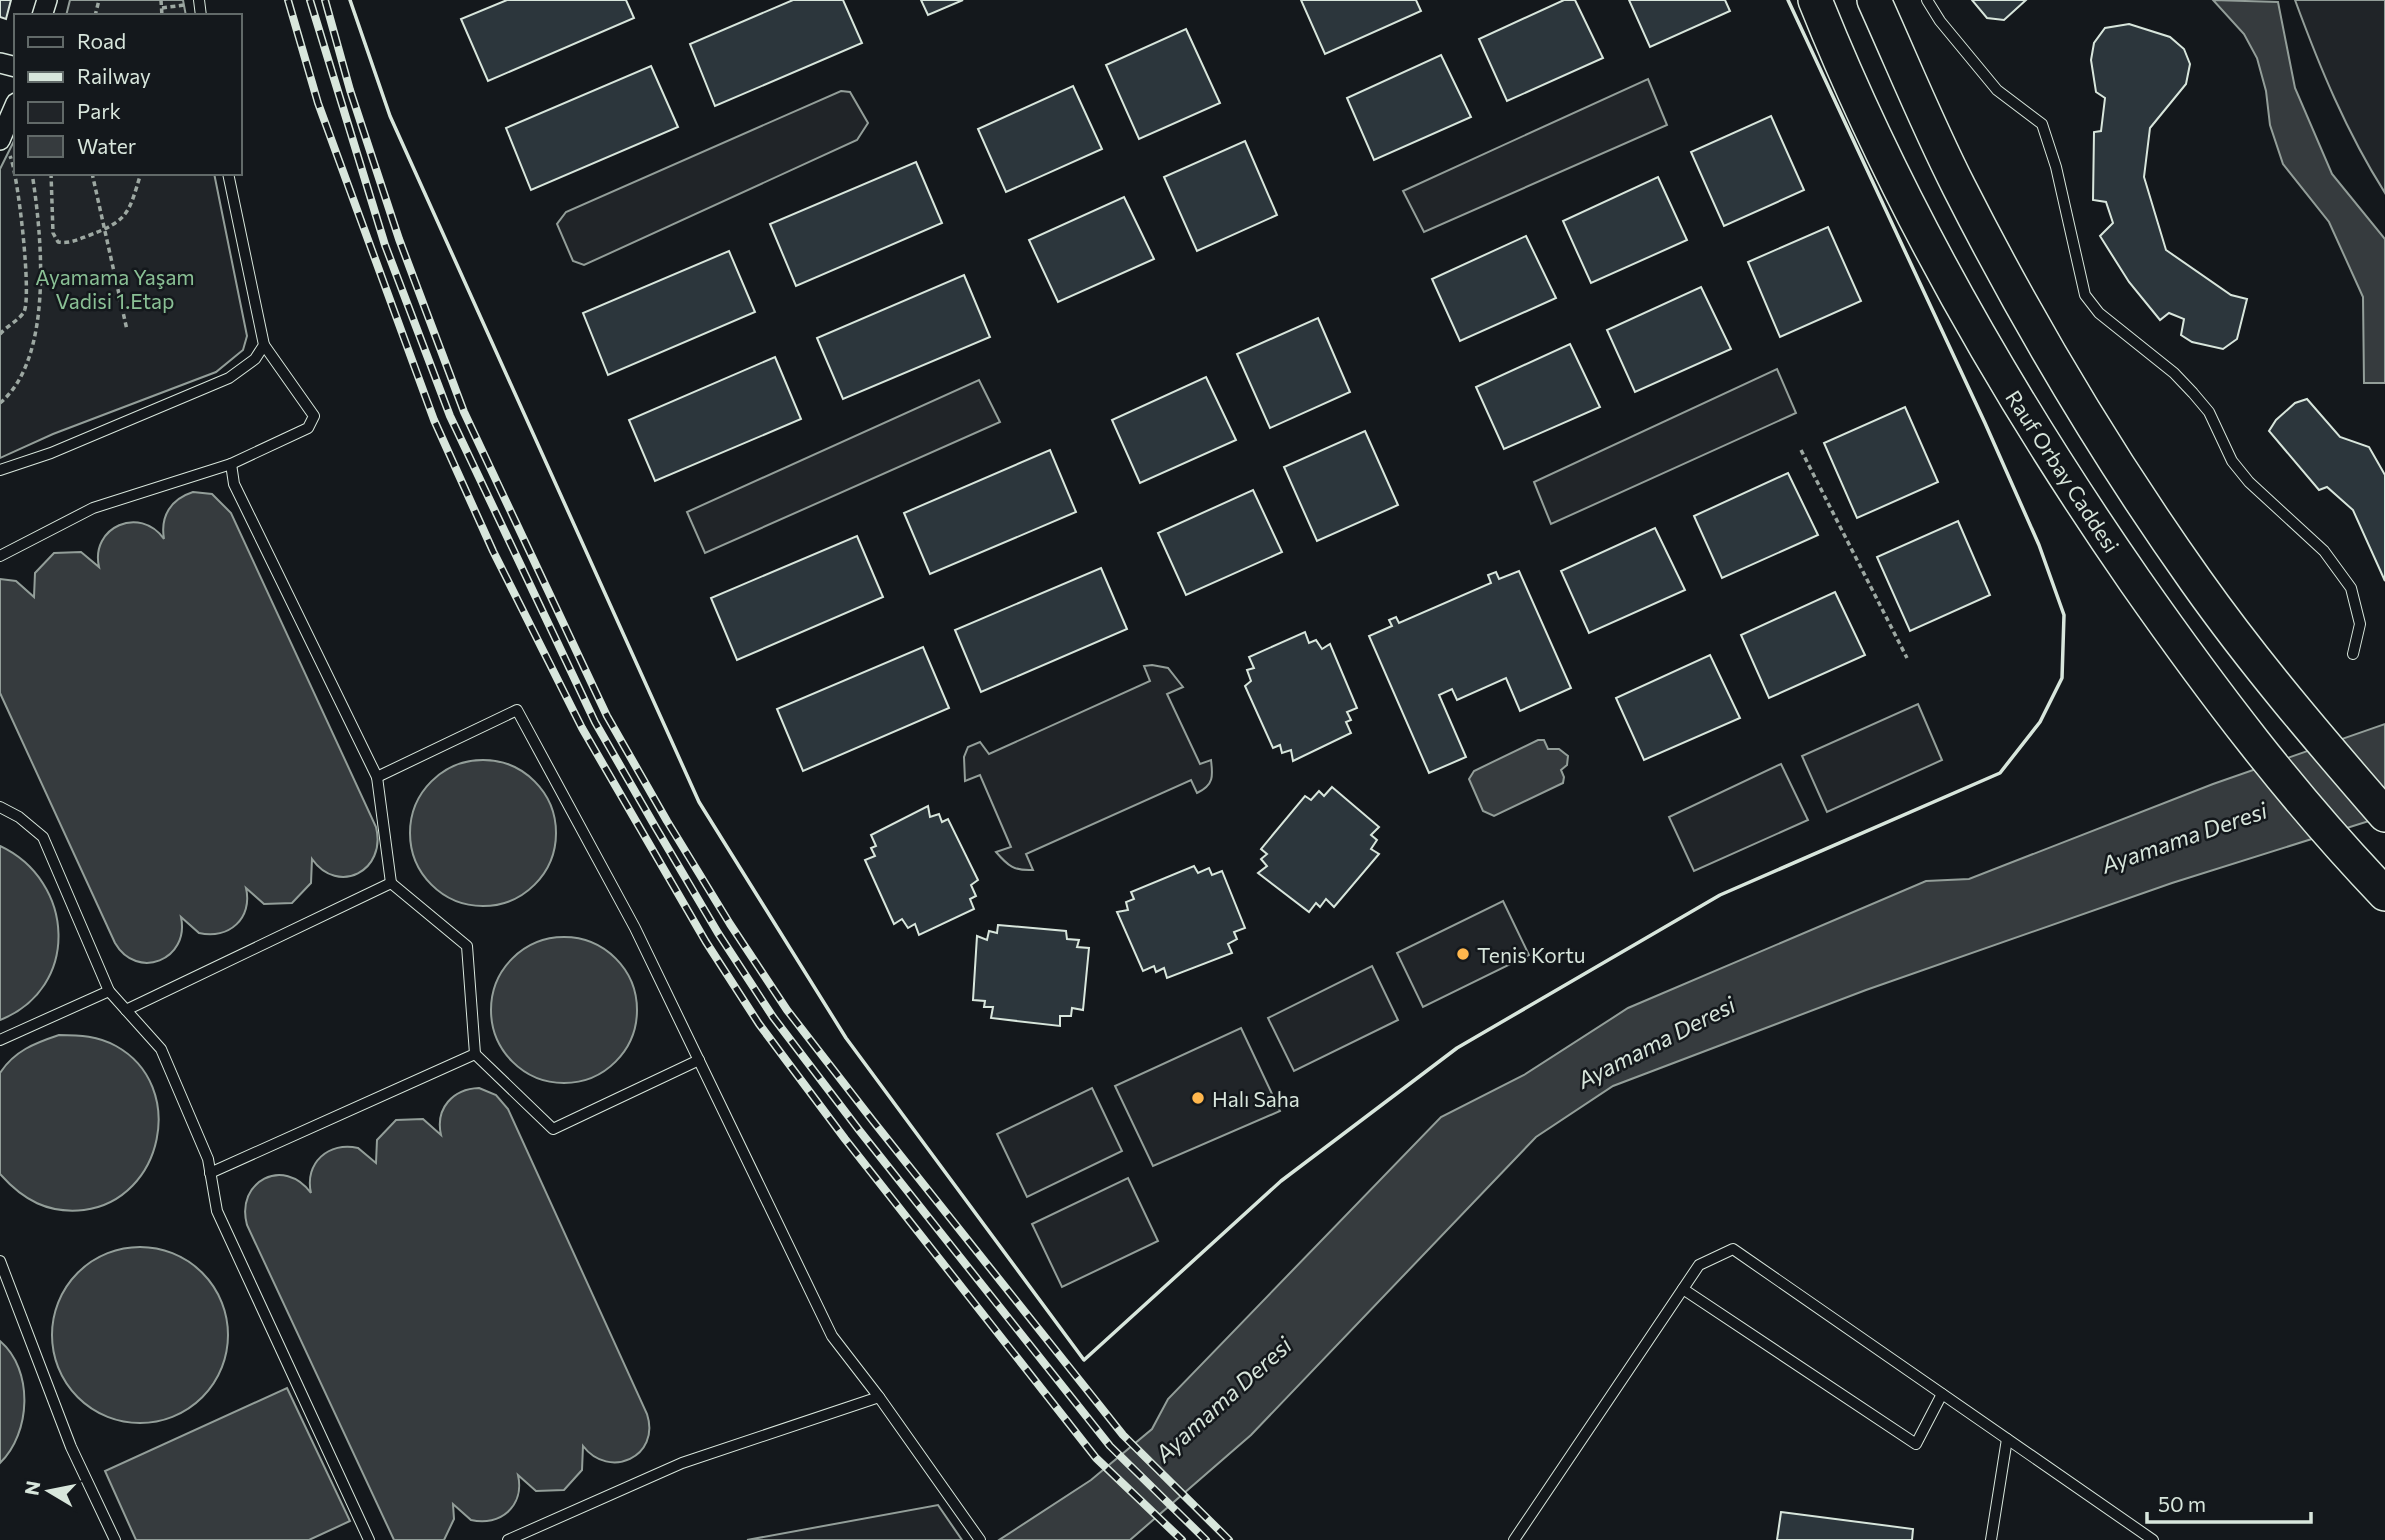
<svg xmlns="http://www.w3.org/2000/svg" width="2385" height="1540" viewBox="0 0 2385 1540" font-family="Commissioner,sans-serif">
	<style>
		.green { fill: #202428; stroke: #939e99; stroke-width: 2 }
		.water { fill: #363b3e; stroke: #939e99; stroke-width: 2 }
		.building { fill: #2c363c; stroke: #d8e6dc; stroke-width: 2 }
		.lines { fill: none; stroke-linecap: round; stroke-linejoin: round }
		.service-casing { stroke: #d8e6dc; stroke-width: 12 }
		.minor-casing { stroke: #d8e6dc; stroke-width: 22 }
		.trunk-casing { stroke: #d8e6dc; stroke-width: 36 }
		.path { stroke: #9da8a2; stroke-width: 3.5; stroke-dasharray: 5 3.5; stroke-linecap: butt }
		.service { stroke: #14181c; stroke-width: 10 }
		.minor { stroke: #14181c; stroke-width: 19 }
		.trunk { stroke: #14181c; stroke-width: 33 }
		.rail-casing { stroke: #d8e6dc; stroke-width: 8 }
		.rail { stroke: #14181c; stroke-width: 5; stroke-dasharray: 16; stroke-linecap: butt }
		.wall { stroke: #d8e6dc; stroke-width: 3.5 }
		.poi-dot { fill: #ffb74d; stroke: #14181c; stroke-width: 2.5 }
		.labels { text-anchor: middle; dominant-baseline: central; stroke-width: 5; stroke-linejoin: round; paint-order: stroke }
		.park-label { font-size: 21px; fill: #8ac095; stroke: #14181c }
		.street-label { font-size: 21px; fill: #d8e6dc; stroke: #14181c }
		.poi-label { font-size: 21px; fill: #d8e6dc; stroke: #14181c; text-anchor: start }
		.water-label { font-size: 23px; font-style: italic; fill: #d8e6dc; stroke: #14181c }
	</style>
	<rect width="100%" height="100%" fill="#14181c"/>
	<g class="green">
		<polygon points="70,0 183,0 186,16 66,16"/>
		<path d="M2295,0H2385V193C2346,131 2320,68 2295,0Z"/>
		<polygon points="1648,79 1667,125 1424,232 1403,191"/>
		<polygon points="841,91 850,92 868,123 857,140 584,265 573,261 557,224 566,212"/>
		<polygon points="16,137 16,173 214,173 247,336 243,350 216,372 53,434 0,458 0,169"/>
		<polygon points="1777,369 1796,413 1551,524 1534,482"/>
		<polygon points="979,380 1000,422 705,553 687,512"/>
		<path d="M1152,665L1168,668L1183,687L1167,694L1200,764L1211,760C1213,776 1214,785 1197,793L1191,780L1026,854L1033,870C1014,871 1008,866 996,852L1011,847L980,775L965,781L964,757L968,747L980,742L989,754L1150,681L1144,666Z"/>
		<polygon points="1918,704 1942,760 1827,812 1802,756"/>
		<polygon points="1781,764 1808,820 1694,871 1669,817"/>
		<polygon points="1503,901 1529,955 1423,1007 1397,953"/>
		<polygon points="1372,966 1398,1020 1294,1071 1268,1018"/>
		<polygon points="1241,1028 1280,1111 1153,1166 1115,1086"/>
		<polygon points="1092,1088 1122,1151 1027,1197 997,1134"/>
		<polygon points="1128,1178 1158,1241 1062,1287 1032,1224"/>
		<polygon points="938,1505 962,1540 747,1540"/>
	</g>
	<g class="water">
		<polygon points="2213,0 2278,2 2295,88 2332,174 2385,239 2385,383 2364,383 2363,297 2329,222 2283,164 2270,125 2266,91 2257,58 2244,34"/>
		<path d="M193,492L212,494L231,513L376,827C387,871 338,896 312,859L311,883L292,903L264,904L246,888C253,918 229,940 199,933L181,917C190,960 137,981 115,943L0,693V579L16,581L34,597L35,573L54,553L81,552L99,567C90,527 140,505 164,539C160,516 171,499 193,492Z"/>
		<polygon points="2385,724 2385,816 2172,883 1866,990 1613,1086 1536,1137 1251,1435 1130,1540 999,1540 1091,1480 1152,1429 1168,1399 1441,1117 1524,1075 1628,1008 1926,881 1969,879 2213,784"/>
		<polygon points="1538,740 1544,740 1548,749 1559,749 1568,756 1567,765 1561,770 1564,777 1563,783 1494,816 1483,811 1469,779 1474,771"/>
		<circle cx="483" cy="833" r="73"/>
		<path d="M0,846C75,881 81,988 0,1020Z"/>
		<circle cx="564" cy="1010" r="73"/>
		<path d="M59,1035C80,1035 98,1036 116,1046C188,1086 163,1200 84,1210C48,1214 23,1200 0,1174V1073C14,1051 35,1043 59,1035Z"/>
		<path d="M479,1088L496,1095L508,1109L647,1414C661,1457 609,1480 583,1446L582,1470L564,1490L536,1491L518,1475C525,1506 500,1527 471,1520L453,1504L454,1519L444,1540H394L247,1225C235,1181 284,1156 311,1193C304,1163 329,1141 358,1148L376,1163L377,1140L396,1120L423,1119L441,1135C435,1108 453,1089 479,1088Z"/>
		<circle cx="140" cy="1335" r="88"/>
		<path d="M0,1341C34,1370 31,1433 0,1463Z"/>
		<polygon points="287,1388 350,1521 309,1540 136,1540 105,1471"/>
	</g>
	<g class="building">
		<polygon points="0,0 11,0 6,19 0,17"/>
		<polygon points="507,0 626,0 634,18 488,81 461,19"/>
		<polygon points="793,0 843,0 862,43 715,106 690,44"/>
		<polygon points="921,0 963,0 928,15"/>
		<polygon points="1301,0 1416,0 1421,11 1325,54"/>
		<polygon points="1564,0 1575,0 1603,58 1507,101 1479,39"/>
		<polygon points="1629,0 1725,0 1730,11 1650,47"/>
		<polygon points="1972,0 2026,0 2004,20 1987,18"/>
		<polygon points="2129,24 2170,37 2184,49 2190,64 2186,84 2150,128 2144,177 2166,250 2231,295 2247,299 2237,339 2223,349 2192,342 2181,335 2184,319 2169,313 2160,320 2129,282 2100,236 2113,223 2106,202 2093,200 2094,132 2101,131 2105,98 2096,92 2091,60 2094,43 2105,28"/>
		<polygon points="1186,29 1220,103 1139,139 1106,65"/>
		<polygon points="1441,55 1471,117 1374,160 1347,98"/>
		<polygon points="651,66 678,127 531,190 506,128"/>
		<polygon points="1073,86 1102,149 1006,192 978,129"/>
		<polygon points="1771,116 1804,190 1724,226 1691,152"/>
		<polygon points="1245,141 1277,215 1197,251 1164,177"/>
		<polygon points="916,162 942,223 796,286 770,224"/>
		<polygon points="1658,177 1687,240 1591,283 1563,221"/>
		<polygon points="1124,197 1154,259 1058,302 1029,240"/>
		<polygon points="1828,227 1861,301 1780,337 1748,262"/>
		<polygon points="1526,236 1556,298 1460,341 1432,279"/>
		<polygon points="729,251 755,312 608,375 583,313"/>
		<polygon points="964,275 990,337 843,399 817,338"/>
		<polygon points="1701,287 1731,349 1635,392 1607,330"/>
		<polygon points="1318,318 1350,392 1270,428 1237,354"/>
		<polygon points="1570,344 1600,407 1504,449 1476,387"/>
		<polygon points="775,357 801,419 655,481 629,420"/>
		<polygon points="1206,377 1236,440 1140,483 1112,420"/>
		<polygon points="2307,399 2340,437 2369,447 2385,475 2385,581 2353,510 2327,487 2319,490 2269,431 2276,420 2295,403"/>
		<polygon points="1905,407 1938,482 1857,518 1824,443"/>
		<polygon points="1365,431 1398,505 1317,541 1284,467"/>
		<polygon points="1050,450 1076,512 930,574 904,513"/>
		<polygon points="1788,473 1818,535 1722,578 1694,516"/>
		<polygon points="1253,490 1282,552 1186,595 1158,533"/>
		<polygon points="1958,521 1990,595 1910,631 1877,557"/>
		<polygon points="1655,528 1685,590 1589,633 1561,571"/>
		<polygon points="857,536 883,597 737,660 711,598"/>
		<polygon points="1101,568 1127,629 981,692 955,630"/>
		<polygon points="1519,571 1571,688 1520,711 1506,678 1457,700 1452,689 1439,695 1466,757 1429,773 1369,636 1392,626 1389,620 1396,617 1399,623 1491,583 1488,575 1496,572 1499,579"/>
		<polygon points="1835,592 1865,655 1769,698 1741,635"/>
		<polygon points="1305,632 1309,643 1316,640 1322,649 1330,644 1357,708 1347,712 1351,720 1346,722 1351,733 1293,761 1291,750 1282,753 1280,745 1273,748 1245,686 1251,681 1247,670 1254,668 1249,657"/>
		<polygon points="923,647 949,708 803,771 777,709"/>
		<polygon points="1710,655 1740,718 1644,760 1616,698"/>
		<polygon points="1332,787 1379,827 1371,835 1377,840 1371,849 1379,854 1334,907 1326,899 1320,907 1316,903 1309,912 1258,873 1267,866 1261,859 1267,854 1261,849 1305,796 1311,800 1319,791 1324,796"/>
		<polygon points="928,806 930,817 939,814 942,822 948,819 978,880 971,885 976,896 970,899 974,909 919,935 915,924 908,928 902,919 894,924 865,860 875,856 871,848 876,846 871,835"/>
		<polygon points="1194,866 1198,873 1209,868 1212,875 1222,871 1245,928 1234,932 1237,939 1228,944 1232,953 1167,978 1164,968 1156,972 1154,966 1143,971 1117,912 1128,910 1126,902 1134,899 1131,892"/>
		<polygon points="998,925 1066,931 1067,939 1079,940 1077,947 1089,948 1083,1010 1072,1008 1071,1016 1060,1016 1060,1026 991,1018 993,1007 984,1007 985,1001 973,1000 977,936 987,940 989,931 997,933"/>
		<polygon points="1781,1512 1913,1529 1912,1540 1777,1540"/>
	</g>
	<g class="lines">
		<defs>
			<g id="service">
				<polyline points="199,0 201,16"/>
				<polyline points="1927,0 1940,21 1997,90 2042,124 2056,167 2085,295 2099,313 2174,373 2193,393 2209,412 2232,461 2249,482 2324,551 2351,588 2360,624 2353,654"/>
				<polyline points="231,464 234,484 377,777 517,710 635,928 832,1336 879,1397 980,1540"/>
				<polyline points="0,470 51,453 229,378 255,359 264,345 228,173"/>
				<polyline points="0,556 93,508 231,464 308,428 314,416 264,345"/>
				<polyline points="377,777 391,883"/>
				<polyline points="0,807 19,817 43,837 109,991"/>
				<polyline points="126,1010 391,883 467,946 475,1054 210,1173"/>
				<polyline points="0,1040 109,991 161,1049 208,1159 217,1211 369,1540"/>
				<polyline points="475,1054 553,1129 699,1060"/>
				<polyline points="0,1261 71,1447 115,1540"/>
				<polyline points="1683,1289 1916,1444 1942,1394"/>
				<polyline points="508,1540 682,1463 879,1397"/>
				<polyline points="1514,1540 1699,1265 1733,1249 2153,1540"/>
				<polyline points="1991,1540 2007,1439"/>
			</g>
			<g id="minor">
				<polyline points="42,16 47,0"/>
				<polyline points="0,63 16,67"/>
				<polyline points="0,140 16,103"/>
			</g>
			<g id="trunk">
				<path d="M1815,0C1897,205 2009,399 2135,581C2212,691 2292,797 2385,894"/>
				<path d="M1874,0C1902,62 1928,126 1959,187C2028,323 2108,457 2196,581C2254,663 2319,739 2385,815"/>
			</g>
		</defs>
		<use href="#service" class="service-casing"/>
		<use href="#minor" class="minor-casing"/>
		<use href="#trunk" class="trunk-casing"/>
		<g class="path">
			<polyline points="161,0 162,16"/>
			<polyline points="162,8 184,5"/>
			<polyline points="95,16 99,0"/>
			<path d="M51,173L53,233L58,242C70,244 79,239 90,235C130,220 129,211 141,173"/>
			<polyline points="92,173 127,330"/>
			<path d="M0,334C6,327 19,320 24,312C32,296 18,173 10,156"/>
			<path d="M0,403C54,358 42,236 32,173"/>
			<polyline points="1801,450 1907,658"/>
		</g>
		<use href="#service" class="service"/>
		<use href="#minor" class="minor"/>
		<use href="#trunk" class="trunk"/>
		<defs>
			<g id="rail">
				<polyline points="288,0 318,103 434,420 493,551 582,728 706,942 759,1024 845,1139 1096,1458 1182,1540"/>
				<polyline points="310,0 385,245 450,416 595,722 656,828 718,933 773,1017 859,1130 1110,1446 1206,1540"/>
				<polyline points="325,0 350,90 399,239 464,412 607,716 667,821 730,924 787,1010 873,1121 1123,1435 1229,1540"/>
			</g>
		</defs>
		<use href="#rail" class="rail-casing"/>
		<use href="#rail" class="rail"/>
		<polyline class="wall" points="350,0 390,116 699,802 846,1038 1084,1360 1281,1181 1457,1048 1720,895 2000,773 2040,722 2062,678 2064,615 2039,545 1985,423 1788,0"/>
	</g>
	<g class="poi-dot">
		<circle cx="1463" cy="954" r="7"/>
		<circle cx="1198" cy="1098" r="7"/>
	</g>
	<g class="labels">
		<g class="park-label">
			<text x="115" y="276">Ayamama Yaşam<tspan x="115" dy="24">Vadisi 1.Etap</tspan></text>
		</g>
		<g class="street-label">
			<text transform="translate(2063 471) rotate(57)">Rauf Orbay Caddesi</text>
		</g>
		<g class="poi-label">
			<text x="1477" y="954">Tenis Kortu</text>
			<text x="1212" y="1098">Halı Saha</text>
		</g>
		<g class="water-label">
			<text transform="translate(2184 837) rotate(-19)">Ayamama Deresi</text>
			<text transform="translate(1656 1042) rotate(-27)">Ayamama Deresi</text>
			<text transform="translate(1223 1399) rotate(-42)">Ayamama Deresi</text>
		</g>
	</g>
	<rect x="14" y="14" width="228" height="161" fill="#14181c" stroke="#626a69" stroke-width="2"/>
	<rect x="28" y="37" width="35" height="10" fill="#14181c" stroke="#626a69" stroke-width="2"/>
	<text x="77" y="49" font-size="21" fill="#d8e6dc">Road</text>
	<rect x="28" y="72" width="35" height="10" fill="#d8e6dc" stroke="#626a69" stroke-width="2"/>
	<text x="77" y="84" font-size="21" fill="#d8e6dc">Railway</text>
	<rect x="28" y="102" width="35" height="21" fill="#202428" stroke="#626a69" stroke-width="2"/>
	<text x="77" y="119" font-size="21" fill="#d8e6dc">Park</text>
	<rect x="28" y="136" width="35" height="21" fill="#363b3e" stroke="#626a69" stroke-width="2"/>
	<text x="77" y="154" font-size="21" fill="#d8e6dc">Water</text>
	<g transform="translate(49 1491) rotate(280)" stroke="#14181c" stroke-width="5" paint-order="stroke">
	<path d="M0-5L12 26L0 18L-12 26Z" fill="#d8e6dc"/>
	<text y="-10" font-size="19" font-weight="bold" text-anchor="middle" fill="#d8e6dc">N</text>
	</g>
	<path d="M2147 1512v10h164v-10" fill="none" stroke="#d8e6dc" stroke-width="3.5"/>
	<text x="2158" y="1512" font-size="21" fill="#d8e6dc" stroke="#14181c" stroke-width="5" paint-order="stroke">50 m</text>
</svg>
